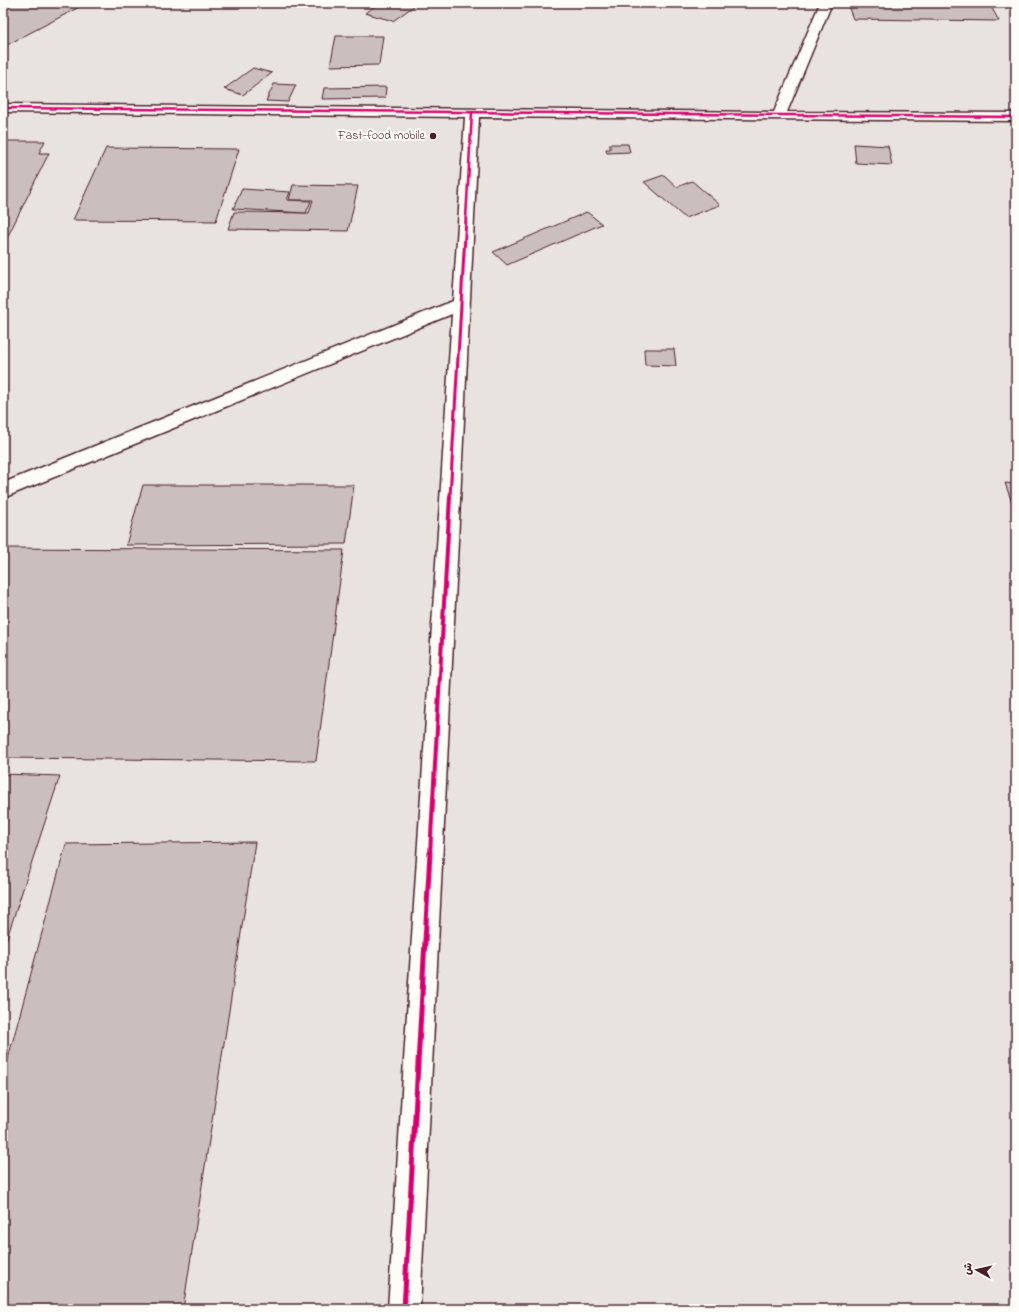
<svg xmlns="http://www.w3.org/2000/svg" width="1019" height="1312" viewBox="0 0 1019 1312" font-family="'Indie Flower','Playpen Sans Arabic',sans-serif">
	<style>
		.built { fill: #e9e3e0 }
		.building { fill: #cbbfbe; stroke: #4a1f2b }
		.lines { fill: none; stroke-linecap: round; stroke-linejoin: round }
		.street-casing { stroke: #4a1f2b; stroke-width: 3 }
		.street { fill: #fdfcf7; fill-rule: evenodd }
		.cycleway-far3-casing { stroke: #fdfcf7; stroke-width: 4 }
		.cycleway-far2-casing { stroke: #fdfcf7; stroke-width: 5 }
		.cycleway-far1-casing { stroke: #fdfcf7; stroke-width: 6 }
		.cycleway-casing { stroke: #fdfcf7; stroke-width: 8 }
		.cycleway-far3 { stroke: #d6006c; stroke-width: 2.5 }
		.cycleway-far2 { stroke: #d6006c; stroke-width: 3 }
		.cycleway-far1 { stroke: #d6006c; stroke-width: 4 }
		.cycleway { stroke: #d6006c; stroke-width: 5 }
		.poi-dot { fill: #4a1f2b; stroke: #fdfcf7; stroke-width: 1.5 }
		.labels { text-anchor: middle; dominant-baseline: central; stroke-width: 4; stroke-linejoin: round; paint-order: stroke }
		.far-poi-label { font-size: 12px; fill: #4a1f2b; stroke: #fdfcf7; text-anchor: end }
	</style>
	<rect width="100%" height="100%" fill="#f6f3ef"/>
	<filter id="ink" filterUnits="userSpaceOnUse"><feTurbulence type="fractalNoise" baseFrequency=".025" numOctaves="2"/><feDisplacementMap in="SourceGraphic" scale="8" xChannelSelector="R" yChannelSelector="G"/><feConvolveMatrix kernelMatrix="1 2 1 2 8 2 1 2 1" color-interpolation-filters="sRGB"/></filter>
	<g filter="url(#ink)">
		<rect class="built" x="3" y="3" width="1013" height="1306"/>
		<g class="building">
			<polygon points="3,3 87,3 3,47"/>
			<polygon points="379,3 418,3 393,21 365,13"/>
			<polygon points="847,3 989,3 999,21 853,19"/>
			<polygon points="336,36 383,36 379,65 330,66"/>
			<polygon points="253,68 272,73 243,95 224,89"/>
			<polygon points="274,84 296,85 288,102 266,101"/>
			<polygon points="386,87 385,98 322,99 324,88"/>
			<polygon points="3,141 45,141 39,153 49,153 4,244"/>
			<polygon points="610,144 628,144 630,152 607,153 606,149 610,149"/>
			<polygon points="854,144 888,146 892,165 856,163"/>
			<polygon points="106,148 239,149 216,221 73,220"/>
			<polygon points="664,175 677,187 692,181 720,205 685,218 644,182"/>
			<polygon points="293,185 358,186 348,231 228,229 234,212 309,213 313,200 289,200"/>
			<polygon points="242,189 290,192 287,200 311,201 306,213 233,209"/>
			<polygon points="587,212 602,224 507,265 493,252"/>
			<polygon points="644,349 674,349 676,366 645,365"/>
			<polygon points="1005,483 1016,484 1016,514"/>
			<polygon points="143,485 354,485 346,544 126,545"/>
			<polygon points="3,548 344,550 316,761 3,758"/>
			<polygon points="3,774 60,776 3,950"/>
			<polygon points="255,842 183,1309 3,1309 3,1077 66,844"/>
			<polygon points="878,1306 913,1307 913,1309 878,1309"/>
		</g>
		<g class="lines">
			<defs>
				<polygon id="street" points="820,3 832,3 787,112 1016,113 1016,121 479,117 420,1309 388,1309 452,314 3,498 3,483 453,301 465,117 3,112 3,104 774,112"/>
			</defs>
			<use href="#street" class="street-casing"/>
			<use href="#street" class="street"/>
			<defs>
				<g id="cycleway-far3">
					<polyline points="3,108 1016,117"/>
					<polyline points="466,218 472,113"/>
				</g>
				<polyline id="cycleway-far2" points="450,497 466,217"/>
				<polyline id="cycleway-far1" points="430,854 450,496"/>
				<polyline id="cycleway" points="404,1309 430,853"/>
			</defs>
			<use href="#cycleway-far3" class="cycleway-far3-casing"/>
			<use href="#cycleway-far2" class="cycleway-far2-casing"/>
			<use href="#cycleway-far1" class="cycleway-far1-casing"/>
			<use href="#cycleway" class="cycleway-casing"/>
			<use href="#cycleway-far3" class="cycleway-far3"/>
			<use href="#cycleway-far2" class="cycleway-far2"/>
			<use href="#cycleway-far1" class="cycleway-far1"/>
			<use href="#cycleway" class="cycleway"/>
		</g>
	</g>
	<circle class="poi-dot" cx="433" cy="136" r="4"/>
	<g class="labels">
		<g class="far-poi-label">
			<text x="425" y="136">Fast-food mobile</text>
		</g>
	</g>
	<rect width="1019" height="1312" fill="none" stroke="#fdfcf7" stroke-width="16"/>
	<rect x="8" y="8" width="1003" height="1296" fill="none" stroke="#4a1f2b" stroke-width="1.5" filter="url(#ink)"/>
	<g transform="translate(977 1270) rotate(278)" stroke="#fdfcf7" stroke-width="3" paint-order="stroke">
	<path d="M0-3L7 15L0 10L-7 15Z" fill="#4a1f2b"/>
	<text y="-6" font-size="11" font-weight="bold" text-anchor="middle" fill="#4a1f2b">ش</text>
	</g>
</svg>
